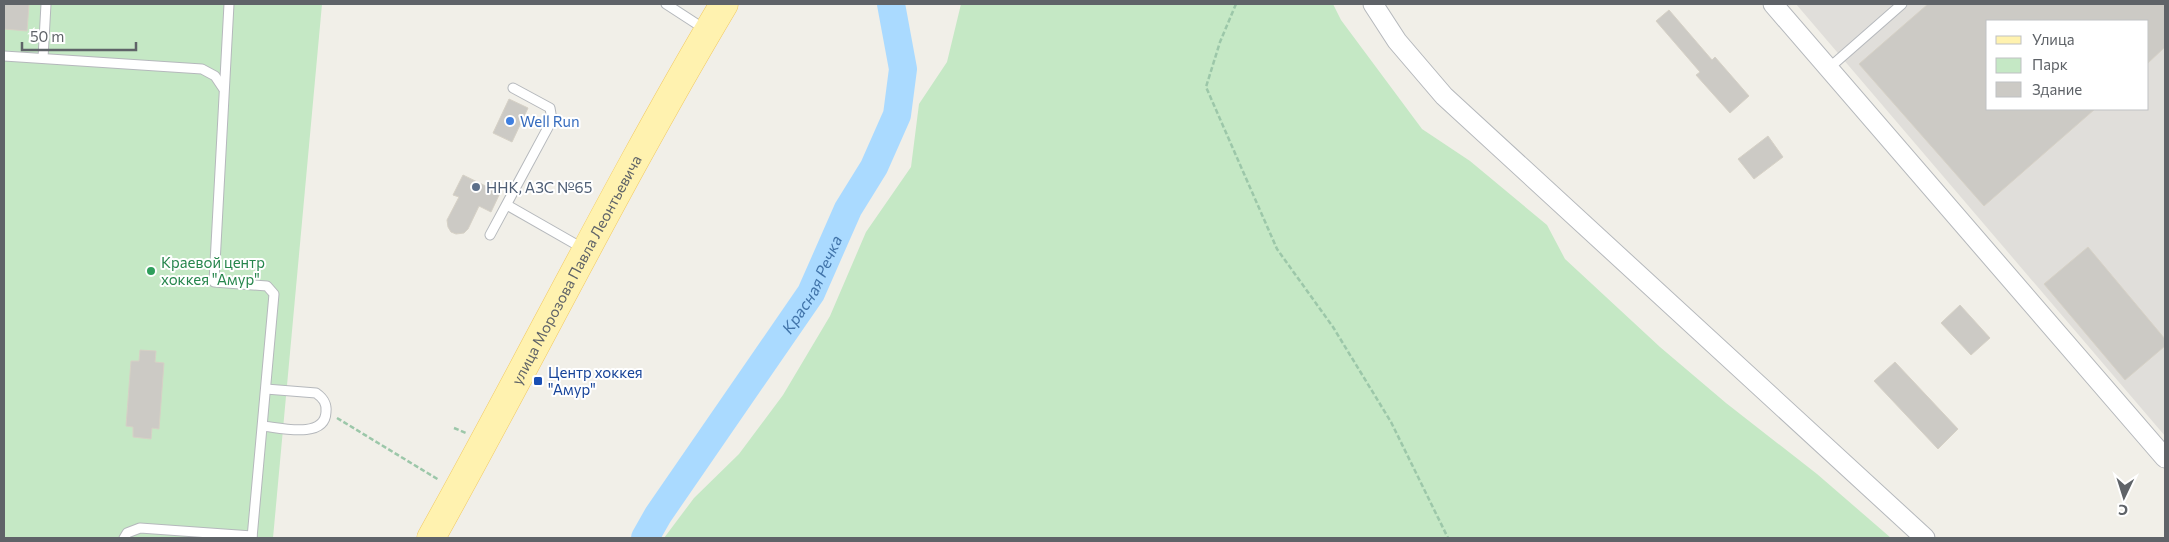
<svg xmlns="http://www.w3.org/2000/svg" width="2169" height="542" viewBox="0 0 2169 542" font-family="Commissioner,sans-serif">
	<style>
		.industrial { fill: #e0deda; fill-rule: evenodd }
		.green { fill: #c5e8c5 }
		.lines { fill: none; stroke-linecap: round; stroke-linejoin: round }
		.river { stroke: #aadaff; stroke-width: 28 }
		.building { fill: #cccac5; stroke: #d6d1c6 }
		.lane-casing { stroke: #b5b8bc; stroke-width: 11 }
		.street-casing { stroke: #b5b8bc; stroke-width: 21 }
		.primary-casing { stroke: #f2c960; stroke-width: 29 }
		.path { stroke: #9cc7a9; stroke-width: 2.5; stroke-dasharray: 5 2.5; stroke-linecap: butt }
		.lane { stroke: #fff; stroke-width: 9 }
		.street { stroke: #fff; stroke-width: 19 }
		.primary { stroke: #fff2af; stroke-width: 28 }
		.shop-dot { fill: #3f7fe0; stroke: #fff; stroke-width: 2 }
		.service-dot { fill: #5c6f8a; stroke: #fff; stroke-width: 2 }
		.leisure-dot { fill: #2e9e5b; stroke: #fff; stroke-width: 2 }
		.transit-dot { fill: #1a4fb4; stroke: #fff; stroke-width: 2 }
		.labels { text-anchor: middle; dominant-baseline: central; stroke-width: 4; stroke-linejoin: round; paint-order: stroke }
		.shop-label { font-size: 15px; fill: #366cbe; stroke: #fff; text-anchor: start }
		.service-label { font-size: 15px; fill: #4e5e75; stroke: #fff; text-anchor: start }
		.leisure-label { font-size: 15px; fill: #27864d; stroke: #fff; text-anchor: start }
		.street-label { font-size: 15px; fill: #5f6368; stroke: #fff }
		.transit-label { font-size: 15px; fill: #164399; stroke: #fff; text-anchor: start }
		.water-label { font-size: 16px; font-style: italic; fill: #4174aa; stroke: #fff }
	</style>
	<rect width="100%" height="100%" fill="#f1efe8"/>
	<path class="industrial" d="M1796,4H2165V436ZM1988,21H2148V109H1988Z"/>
	<g class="green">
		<polygon points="4,4 322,4 273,538 4,538"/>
		<polygon points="961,4 1333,4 1341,20 1422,129 1470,161 1547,225 1565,259 1660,347 1726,403 1817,474 1891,538 664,538 694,498 739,454 783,395 830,316 866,232 911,167 919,104 947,62"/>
	</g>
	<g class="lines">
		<path class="river" id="s1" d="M645,538L658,515L811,293L848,209L874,167L897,115L903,69L891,4"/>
	</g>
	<g class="building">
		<polygon points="4,4 29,4 27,31 4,29"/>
		<polygon points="1928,4 2165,4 2165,47 2148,63 2148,21 1988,21 1988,109 2095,109 1984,206 1859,64"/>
		<polygon points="1669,10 1712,60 1715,57 1749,96 1730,113 1696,75 1700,72 1656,21"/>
		<polygon points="509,99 528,108 512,142 493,133"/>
		<polygon points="1768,136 1783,157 1754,179 1738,159"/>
		<polygon points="463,175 500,193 491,212 479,206 468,229 464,233 456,234 451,232 448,227 447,220 459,197 453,195"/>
		<polygon points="2088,247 2165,339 2165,346 2125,380 2044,284"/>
		<polygon points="1960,305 1990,338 1971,355 1941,323"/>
		<polygon points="140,350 156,351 155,362 164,363 159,429 152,428 151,439 133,437 133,427 126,426 131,361 139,361"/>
		<polygon points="1895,362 1958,429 1938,449 1874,381"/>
	</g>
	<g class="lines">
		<defs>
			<g id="lane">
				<polyline points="229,4 214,282 267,286 274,294 252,538"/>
				<polyline points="666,4 706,30"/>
				<polyline points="4,56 202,69 215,76 223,88"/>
				<polyline points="43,58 46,4"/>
				<polyline points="1829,68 1902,4"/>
				<polyline points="507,205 584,249"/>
				<polyline points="490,235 552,120 550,108 513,88"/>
				<path d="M263,426C281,428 325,439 326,412C327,403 323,398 316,393L266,389"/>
				<polyline points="124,538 127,533 140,528 252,536"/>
			</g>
			<g id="street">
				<polyline points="1373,4 1397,41 1444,96 1925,538"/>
				<polyline points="1773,4 2165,458"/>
			</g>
			<g id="primary">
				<path id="s2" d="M431,538C530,361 620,178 724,4"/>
			</g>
		</defs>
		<use href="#lane" class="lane-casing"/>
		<use href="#street" class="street-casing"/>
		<use href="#primary" class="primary-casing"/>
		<g class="path">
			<polyline points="1236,4 1220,42 1206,87 1277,249 1333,327 1391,422 1448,538"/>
			<polyline points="337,418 439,480"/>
			<polyline points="454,428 466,433"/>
		</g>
		<use href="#lane" class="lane"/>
		<use href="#street" class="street"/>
		<use href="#primary" class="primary"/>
	</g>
	<circle class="shop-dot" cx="510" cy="121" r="5"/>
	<circle class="service-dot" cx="476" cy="187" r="5"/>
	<circle class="leisure-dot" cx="151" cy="271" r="5"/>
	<rect class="transit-dot" x="533" y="376" width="10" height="10" rx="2.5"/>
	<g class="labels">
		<g class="shop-label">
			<text x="520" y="121">Well Run</text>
		</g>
		<g class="service-label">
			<text x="486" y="187">ННК, АЗС №65</text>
		</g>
		<g class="leisure-label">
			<text x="161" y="262">Краевой центр<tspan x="161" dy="17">хоккея "Амур"</tspan></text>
		</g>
		<g class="street-label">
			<text stroke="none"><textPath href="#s2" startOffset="305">улица Морозова Павла Леонтьевича</textPath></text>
		</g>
		<g class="transit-label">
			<text x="548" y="372">Центр хоккея<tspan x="548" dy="17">"Амур"</tspan></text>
		</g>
		<g class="water-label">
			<text stroke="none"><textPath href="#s1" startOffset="304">Красная Речка</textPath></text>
		</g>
	</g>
	<rect width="2169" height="542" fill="none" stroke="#5f6368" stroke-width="10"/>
	<rect x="1986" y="20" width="162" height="90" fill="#ffffff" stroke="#bfc1c3"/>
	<rect x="1996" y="36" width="25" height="8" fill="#fff2af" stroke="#bfc1c3"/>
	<text x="2032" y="45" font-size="15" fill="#5f6368">Улица</text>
	<rect x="1996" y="58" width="25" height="15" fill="#c5e8c5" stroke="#bfc1c3"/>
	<text x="2032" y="70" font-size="15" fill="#5f6368">Парк</text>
	<rect x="1996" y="82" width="25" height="15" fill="#cccac5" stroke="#bfc1c3"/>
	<text x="2032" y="95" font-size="15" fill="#5f6368">Здание</text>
	<g transform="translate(2124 497) rotate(184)" stroke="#ffffff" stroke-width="4" paint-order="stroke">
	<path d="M0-4L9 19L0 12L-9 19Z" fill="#5f6368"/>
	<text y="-8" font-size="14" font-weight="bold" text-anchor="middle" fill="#5f6368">С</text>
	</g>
	<path d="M22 42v8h114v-8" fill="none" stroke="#5f6368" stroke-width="2.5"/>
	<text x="30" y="42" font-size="15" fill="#5f6368" stroke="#ffffff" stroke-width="4" paint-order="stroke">50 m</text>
</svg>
